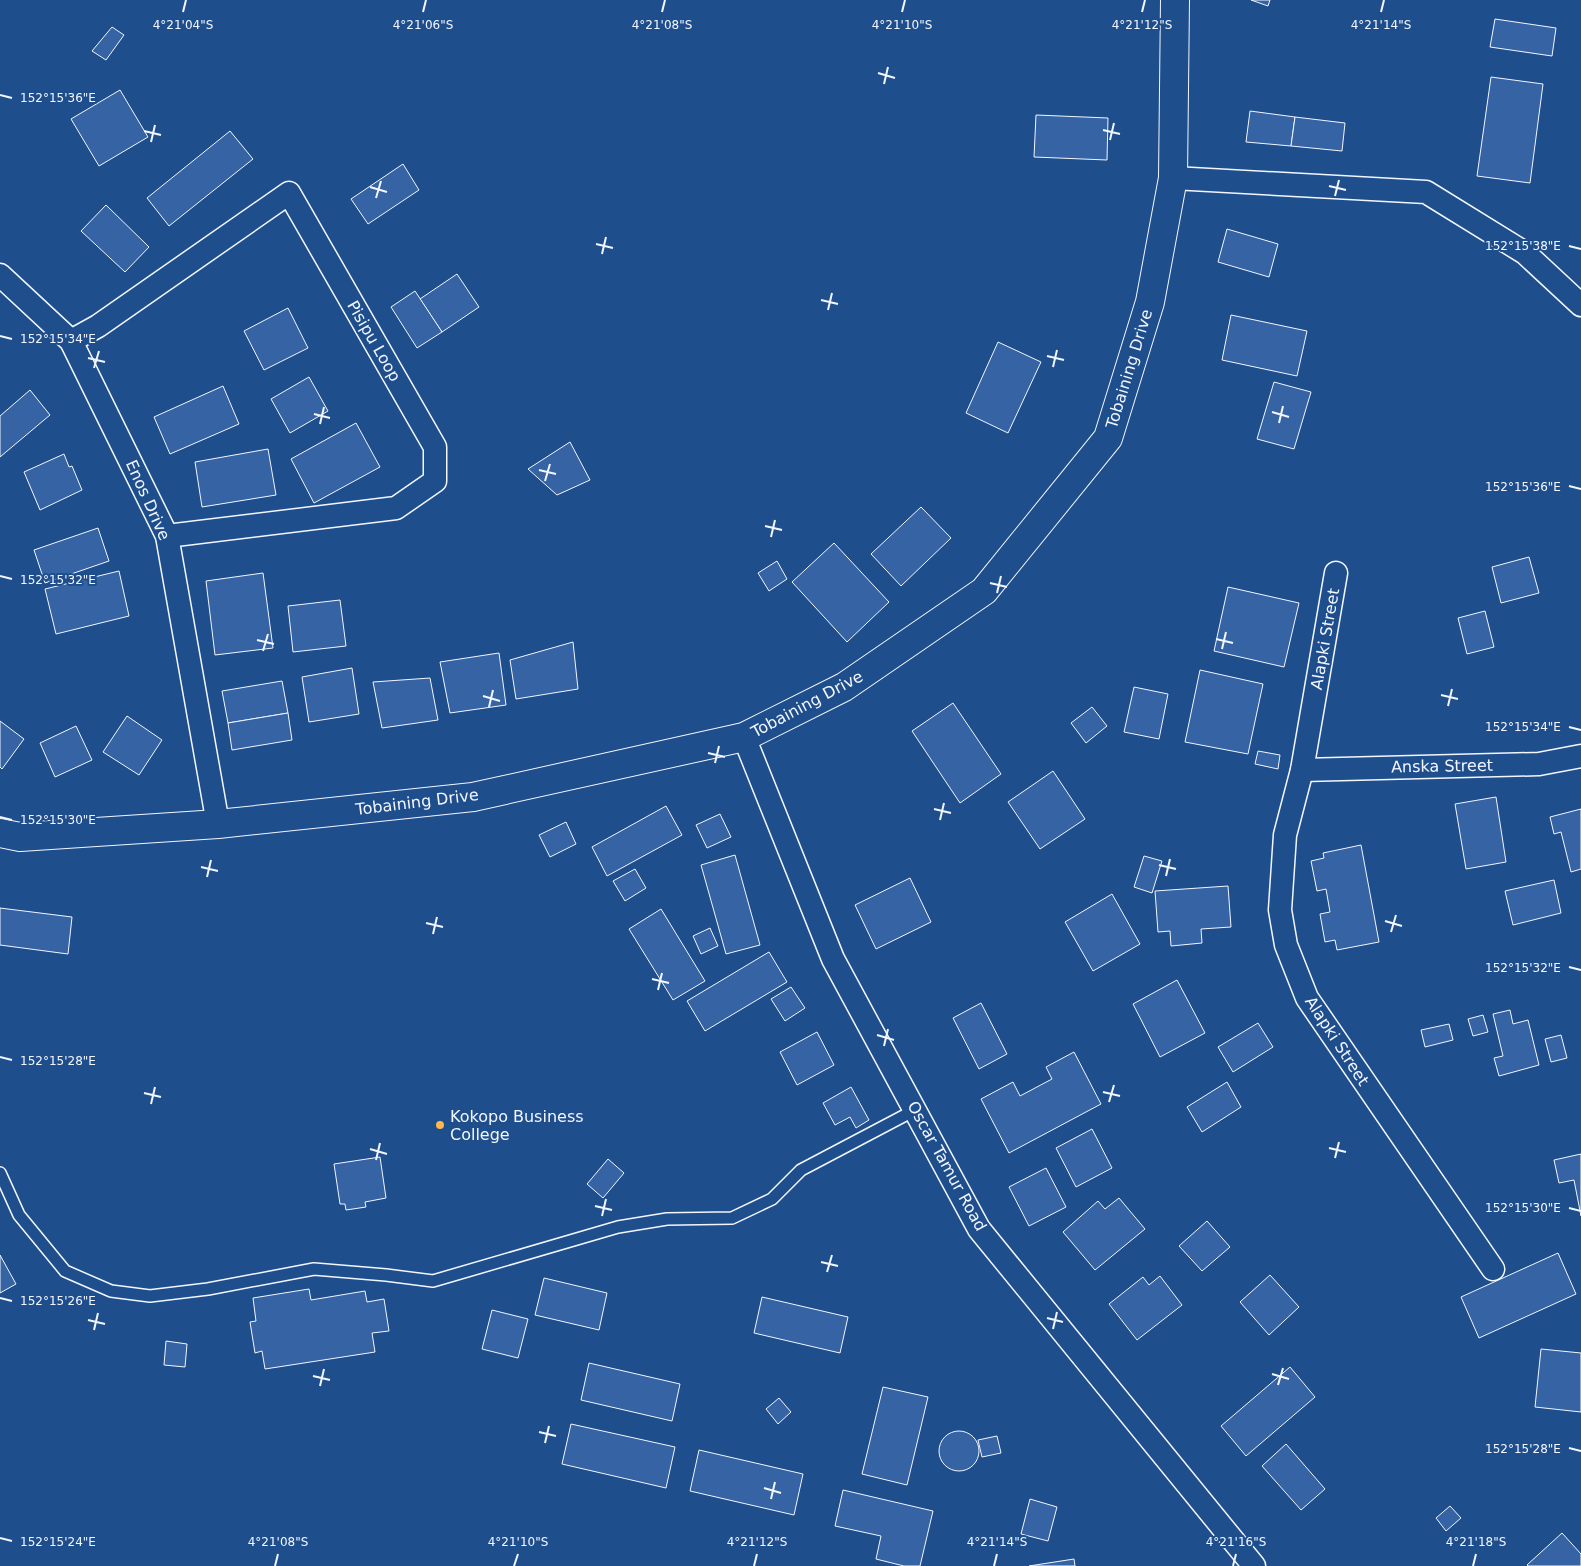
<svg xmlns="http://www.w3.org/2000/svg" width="1581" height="1566" viewBox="0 0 1581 1566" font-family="'DejaVu Sans',sans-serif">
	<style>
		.building { fill: #3563a3; stroke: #f2f6ff }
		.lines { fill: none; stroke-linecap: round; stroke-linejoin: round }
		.lane-casing { stroke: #f2f6ff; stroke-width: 14 }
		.street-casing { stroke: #f2f6ff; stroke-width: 25 }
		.secondary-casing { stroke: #f2f6ff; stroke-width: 30 }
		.lane { stroke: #1f4e8c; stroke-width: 11 }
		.street { stroke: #1f4e8c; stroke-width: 22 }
		.secondary { stroke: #1f4e8c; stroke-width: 28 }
		.ticks { fill: none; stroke: #f2f6ff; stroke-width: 2 }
		.poi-dot { fill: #ffb74d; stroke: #1f4e8c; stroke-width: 2 }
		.labels { text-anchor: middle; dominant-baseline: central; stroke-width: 4; stroke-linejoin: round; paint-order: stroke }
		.street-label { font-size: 16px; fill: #f2f6ff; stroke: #1f4e8c }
		.poi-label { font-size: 16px; fill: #f2f6ff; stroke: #1f4e8c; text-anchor: start }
		.ticks-label { font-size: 12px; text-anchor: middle; fill: #f2f6ff; stroke: #1f4e8c; stroke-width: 4; stroke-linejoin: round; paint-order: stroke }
	</style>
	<rect width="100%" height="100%" fill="#1f4e8c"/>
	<g class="building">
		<polygon points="1251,0 1270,0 1268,6"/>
		<polygon points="1495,19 1556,28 1552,56 1490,47"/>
		<polygon points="112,27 124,35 106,60 92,51"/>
		<polygon points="1491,77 1543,84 1530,183 1477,176"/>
		<polygon points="120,90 148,137 99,166 71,119"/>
		<polygon points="1250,111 1295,117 1291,146 1246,142"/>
		<polygon points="1036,115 1108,118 1107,160 1034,157"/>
		<polygon points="1295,117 1345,123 1342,151 1291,146"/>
		<polygon points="230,131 253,159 169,226 147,198"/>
		<polygon points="403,164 419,190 368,224 351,199"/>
		<polygon points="106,205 149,247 125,272 81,231"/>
		<polygon points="1227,229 1278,244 1269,277 1218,262"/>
		<polygon points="457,274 479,307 442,332 420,299"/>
		<polygon points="415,291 442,332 417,348 391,307"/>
		<polygon points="288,308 308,348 264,370 244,331"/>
		<polygon points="1231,315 1307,331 1297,376 1222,360"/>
		<polygon points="998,342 1041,362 1008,433 966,413"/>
		<polygon points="309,377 328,411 290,433 271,399"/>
		<polygon points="1274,382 1311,392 1294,449 1257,439"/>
		<polygon points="223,386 239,424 170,454 154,417"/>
		<polygon points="30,390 50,415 0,457 0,416"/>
		<polygon points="356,423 380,467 314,503 291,459"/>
		<polygon points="570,442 590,480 557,495 528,469"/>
		<polygon points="268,449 276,495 202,507 195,462"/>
		<polygon points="64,454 69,467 72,466 82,490 40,510 24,472"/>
		<polygon points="921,507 951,538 901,586 871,554"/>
		<polygon points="98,528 109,561 45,583 34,550"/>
		<polygon points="834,543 889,602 847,642 792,582"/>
		<polygon points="1529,557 1539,593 1501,603 1492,567"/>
		<polygon points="777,561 787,579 769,591 758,573"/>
		<polygon points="119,571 129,616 56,634 45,589"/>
		<polygon points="263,573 273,648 215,655 206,581"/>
		<polygon points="1228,587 1299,603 1284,667 1214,651"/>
		<polygon points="340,600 346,646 293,652 288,606"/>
		<polygon points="1485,611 1494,647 1467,654 1458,618"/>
		<polygon points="573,642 578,689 516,699 510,660"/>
		<polygon points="499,653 506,705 450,713 440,662"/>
		<polygon points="352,668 359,714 309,722 302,677"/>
		<polygon points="1200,670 1263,684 1248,754 1185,742"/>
		<polygon points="430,678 438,720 382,728 373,682"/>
		<polygon points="282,681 288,713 228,723 222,691"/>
		<polygon points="1134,687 1168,694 1159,739 1124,732"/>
		<polygon points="953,703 1001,774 960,803 912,731"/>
		<polygon points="1092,707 1107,726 1086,743 1071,723"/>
		<polygon points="288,713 292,740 232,750 228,723"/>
		<polygon points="127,716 162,740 139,775 103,752"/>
		<polygon points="0,721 24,739 2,769 0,767"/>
		<polygon points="76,726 92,760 55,777 40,743"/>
		<polygon points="1258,751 1280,755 1278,769 1255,764"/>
		<polygon points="1053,771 1085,819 1040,849 1008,802"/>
		<polygon points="1496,797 1506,862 1466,869 1455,804"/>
		<polygon points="666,806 682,835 607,876 592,847"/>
		<polygon points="1581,809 1581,869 1571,872 1561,832 1554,834 1550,817"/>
		<polygon points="720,814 731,837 707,848 696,825"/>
		<polygon points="566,822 576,844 550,857 539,835"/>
		<polygon points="1361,845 1379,942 1337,950 1335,940 1325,942 1320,914 1330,912 1326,889 1317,891 1311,861 1324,858 1323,853"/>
		<polygon points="735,855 760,945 726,954 701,865"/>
		<polygon points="1144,856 1162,861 1152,893 1134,887"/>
		<polygon points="635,869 646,888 625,901 613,881"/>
		<polygon points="910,878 931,922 876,949 855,905"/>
		<polygon points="1554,880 1561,913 1513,925 1505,891"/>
		<polygon points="1228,886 1231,927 1201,929 1202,943 1171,946 1170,931 1158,932 1155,891"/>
		<polygon points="1112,894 1140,944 1093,971 1065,922"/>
		<polygon points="0,908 72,917 68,954 0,945"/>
		<polygon points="661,909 705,981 673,1000 629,929"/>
		<polygon points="710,928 718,946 701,954 693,936"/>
		<polygon points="769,952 787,982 705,1031 687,1001"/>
		<polygon points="1177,980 1205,1033 1160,1057 1133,1004"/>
		<polygon points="791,987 805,1008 785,1021 771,999"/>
		<polygon points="981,1003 1007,1054 979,1069 953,1018"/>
		<polygon points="1510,1010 1513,1024 1528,1020 1539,1065 1499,1076 1494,1058 1503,1056 1493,1014"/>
		<polygon points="1483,1015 1488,1032 1473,1036 1468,1019"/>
		<polygon points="1258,1023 1273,1047 1233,1072 1218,1047"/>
		<polygon points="1449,1024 1453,1040 1425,1047 1421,1030"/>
		<polygon points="817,1032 834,1065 797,1085 780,1052"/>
		<polygon points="1561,1035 1567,1058 1551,1062 1545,1039"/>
		<polygon points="1074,1052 1101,1104 1009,1153 981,1099 1013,1082 1020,1096 1052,1079 1046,1067"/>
		<polygon points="1227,1082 1241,1107 1202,1132 1187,1107"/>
		<polygon points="851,1087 869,1120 856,1128 850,1117 835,1125 823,1103"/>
		<polygon points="1092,1129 1112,1168 1076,1187 1056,1148"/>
		<polygon points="1581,1154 1581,1216 1574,1180 1559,1183 1554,1160"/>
		<polygon points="380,1157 386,1198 365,1202 366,1207 346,1210 345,1204 340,1204 334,1164"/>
		<polygon points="608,1159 624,1173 603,1198 587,1184"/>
		<polygon points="1046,1168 1066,1207 1029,1226 1009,1187"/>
		<polygon points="1119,1198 1145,1229 1095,1270 1063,1232 1098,1201 1105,1209"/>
		<polygon points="1207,1221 1230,1247 1202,1271 1179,1246"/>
		<polygon points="1558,1253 1576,1294 1479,1338 1461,1297"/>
		<polygon points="0,1255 16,1284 0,1293"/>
		<polygon points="1270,1275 1299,1307 1269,1335 1240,1302"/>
		<polygon points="1160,1276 1182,1305 1137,1340 1109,1304 1143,1277 1149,1285"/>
		<polygon points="544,1278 607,1293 599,1330 535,1315"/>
		<polygon points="309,1289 311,1300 365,1291 367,1302 384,1299 389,1331 372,1333 375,1352 265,1369 262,1351 255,1353 250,1322 256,1321 253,1298"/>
		<polygon points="762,1297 848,1317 840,1353 754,1333"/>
		<polygon points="492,1310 528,1319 518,1358 482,1349"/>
		<polygon points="166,1341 187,1344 185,1367 164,1365"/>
		<polygon points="1541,1349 1581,1353 1581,1412 1535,1407"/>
		<polygon points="589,1363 680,1384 672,1421 581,1400"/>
		<polygon points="1290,1367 1315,1397 1246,1456 1221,1426"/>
		<polygon points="883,1387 928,1397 907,1485 862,1474"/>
		<polygon points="779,1398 791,1412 778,1424 766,1409"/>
		<polygon points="571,1424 675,1447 666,1488 562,1464"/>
		<circle cx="959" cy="1451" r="20"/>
		<polygon points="997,1436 1001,1453 982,1457 978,1440"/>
		<polygon points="1286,1444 1325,1489 1301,1510 1262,1466"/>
		<polygon points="699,1450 803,1474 794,1515 690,1491"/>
		<polygon points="843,1490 933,1511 920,1566 904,1566 876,1559 881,1536 835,1526"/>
		<polygon points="1030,1499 1057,1507 1048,1541 1021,1534"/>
		<polygon points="1450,1506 1461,1518 1446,1531 1436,1518"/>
		<polygon points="1562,1533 1581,1554 1581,1566 1528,1566 1527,1565"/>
		<polygon points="1074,1559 1075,1566 1029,1566"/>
	</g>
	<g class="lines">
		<defs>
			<polyline id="lane" points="0,1173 19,1215 65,1271 111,1291 150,1296 208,1289 314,1269 386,1275 433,1281 618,1227 667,1219 732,1218 772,1199 801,1170 915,1110"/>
			<g id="street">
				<polyline points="1173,178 1426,192 1525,253 1581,305"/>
				<polyline points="0,275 71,341 167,536 218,824"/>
				<polyline points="71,341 98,326 289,193 435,447 435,481 396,508 167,536"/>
				<polyline points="1336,573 1302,770 1285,835 1280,910 1286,945 1307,998 1493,1269"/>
				<polyline points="744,737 833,959 979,1229 1254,1566"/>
				<polyline points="1302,770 1539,764 1581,756"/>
			</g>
			<polyline id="secondary" points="0,833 20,837 218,824 473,797 744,737 844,687 984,591 1108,438 1150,302 1173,178 1175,0"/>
		</defs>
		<use href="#lane" class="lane-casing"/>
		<use href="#street" class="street-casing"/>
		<use href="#secondary" class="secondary-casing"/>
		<use href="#lane" class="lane"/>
		<use href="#street" class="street"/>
		<use href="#secondary" class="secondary"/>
	</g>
	<path class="ticks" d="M183,12L186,0M423,12L426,0M662,12L665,0M902,12L905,0M1142,12L1145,0M1381,12L1384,0M878,73L895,78M884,84L888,67M0,95L12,98M1103,130L1120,134M144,131L161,135M1110,140L1114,123M151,142L155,125M1329,186L1346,190M370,187L387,192M1335,196L1339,180M376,198L381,181M596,244L613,248M1569,246L1581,249M602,254L606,237M821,300L838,304M828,310L832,293M0,336L12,339M1047,356L1064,360M88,358L105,362M1053,367L1057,350M94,368L99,351M1272,412L1289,417M314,414L330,418M1279,423L1283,406M320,424L324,407M539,470L556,474M545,481L550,464M1569,486L1581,489M765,526L782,530M771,537L775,520M0,576L12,579M990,583L1007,587M997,593L1001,576M1216,639L1233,643M257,640L274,644M1222,649L1226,632M263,651L268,634M1441,695L1458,699M483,696L500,701M1448,706L1452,689M489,707L493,690M1569,727L1581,730M708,753L725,757M715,763L719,746M934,809L951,813M0,817L12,820M940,820L944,803M1159,865L1176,869M201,867L218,871M1166,876L1170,859M207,877L211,860M1385,921L1402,926M426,923L443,927M1391,932L1396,915M433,934L437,917M1569,967L1581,970M652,979L669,983M658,990L662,973M877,1035L894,1040M884,1046L888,1029M0,1057L12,1060M1103,1092L1120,1096M144,1093L161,1097M1109,1102L1114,1085M151,1104L155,1087M1329,1148L1346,1152M370,1149L387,1154M1335,1158L1339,1142M376,1160L380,1143M595,1206L612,1210M1569,1208L1581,1211M602,1216L606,1199M821,1262L838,1266M827,1272L832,1255M0,1298L12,1301M1047,1318L1063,1322M88,1320L105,1324M1053,1329L1057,1312M94,1330L98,1313M1272,1374L1289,1379M313,1376L330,1380M1278,1385L1283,1368M320,1386L324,1369M539,1432L556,1436M545,1443L549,1426M1569,1448L1581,1451M764,1488L781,1493M771,1499L775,1482M0,1538L12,1541M275,1566L278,1554M514,1566L518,1554M754,1566L757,1554M994,1566L997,1554M1233,1566L1236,1554M1473,1566L1476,1554"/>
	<circle class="poi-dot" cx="440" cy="1125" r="5"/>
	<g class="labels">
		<g class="street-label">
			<text transform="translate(374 341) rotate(60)">Pisipu Loop</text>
			<text transform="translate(1129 369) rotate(-73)">Tobaining Drive</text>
			<text transform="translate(148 500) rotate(66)">Enos Drive</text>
			<text transform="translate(1325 639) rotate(-80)">Alapki Street</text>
			<text transform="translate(807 704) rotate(-28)">Tobaining Drive</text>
			<text transform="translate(1442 766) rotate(-1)">Anska Street</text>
			<text transform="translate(417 802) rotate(-7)">Tobaining Drive</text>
			<text transform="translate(1337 1041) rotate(57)">Alapki Street</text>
			<text transform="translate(947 1166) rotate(61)">Oscar Tamur Road</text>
		</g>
		<g class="poi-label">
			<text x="450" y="1116">Kokopo Business<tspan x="450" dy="18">College</tspan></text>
		</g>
	</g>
	<g class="ticks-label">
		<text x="183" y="29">4°21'04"S</text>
		<text x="423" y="29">4°21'06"S</text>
		<text x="662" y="29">4°21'08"S</text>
		<text x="902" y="29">4°21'10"S</text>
		<text x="1142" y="29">4°21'12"S</text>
		<text x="1381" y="29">4°21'14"S</text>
		<text x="58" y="102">152°15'36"E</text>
		<text x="1523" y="250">152°15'38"E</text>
		<text x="58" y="343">152°15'34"E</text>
		<text x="1523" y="491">152°15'36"E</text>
		<text x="58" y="584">152°15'32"E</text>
		<text x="1523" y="731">152°15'34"E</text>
		<text x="58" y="824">152°15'30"E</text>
		<text x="1523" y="972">152°15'32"E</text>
		<text x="58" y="1065">152°15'28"E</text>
		<text x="1523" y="1212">152°15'30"E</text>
		<text x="58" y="1305">152°15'26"E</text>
		<text x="1523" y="1453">152°15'28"E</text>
		<text x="58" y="1546">152°15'24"E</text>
		<text x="278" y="1546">4°21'08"S</text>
		<text x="518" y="1546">4°21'10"S</text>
		<text x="757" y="1546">4°21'12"S</text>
		<text x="997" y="1546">4°21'14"S</text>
		<text x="1236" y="1546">4°21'16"S</text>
		<text x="1476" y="1546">4°21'18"S</text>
	</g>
</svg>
